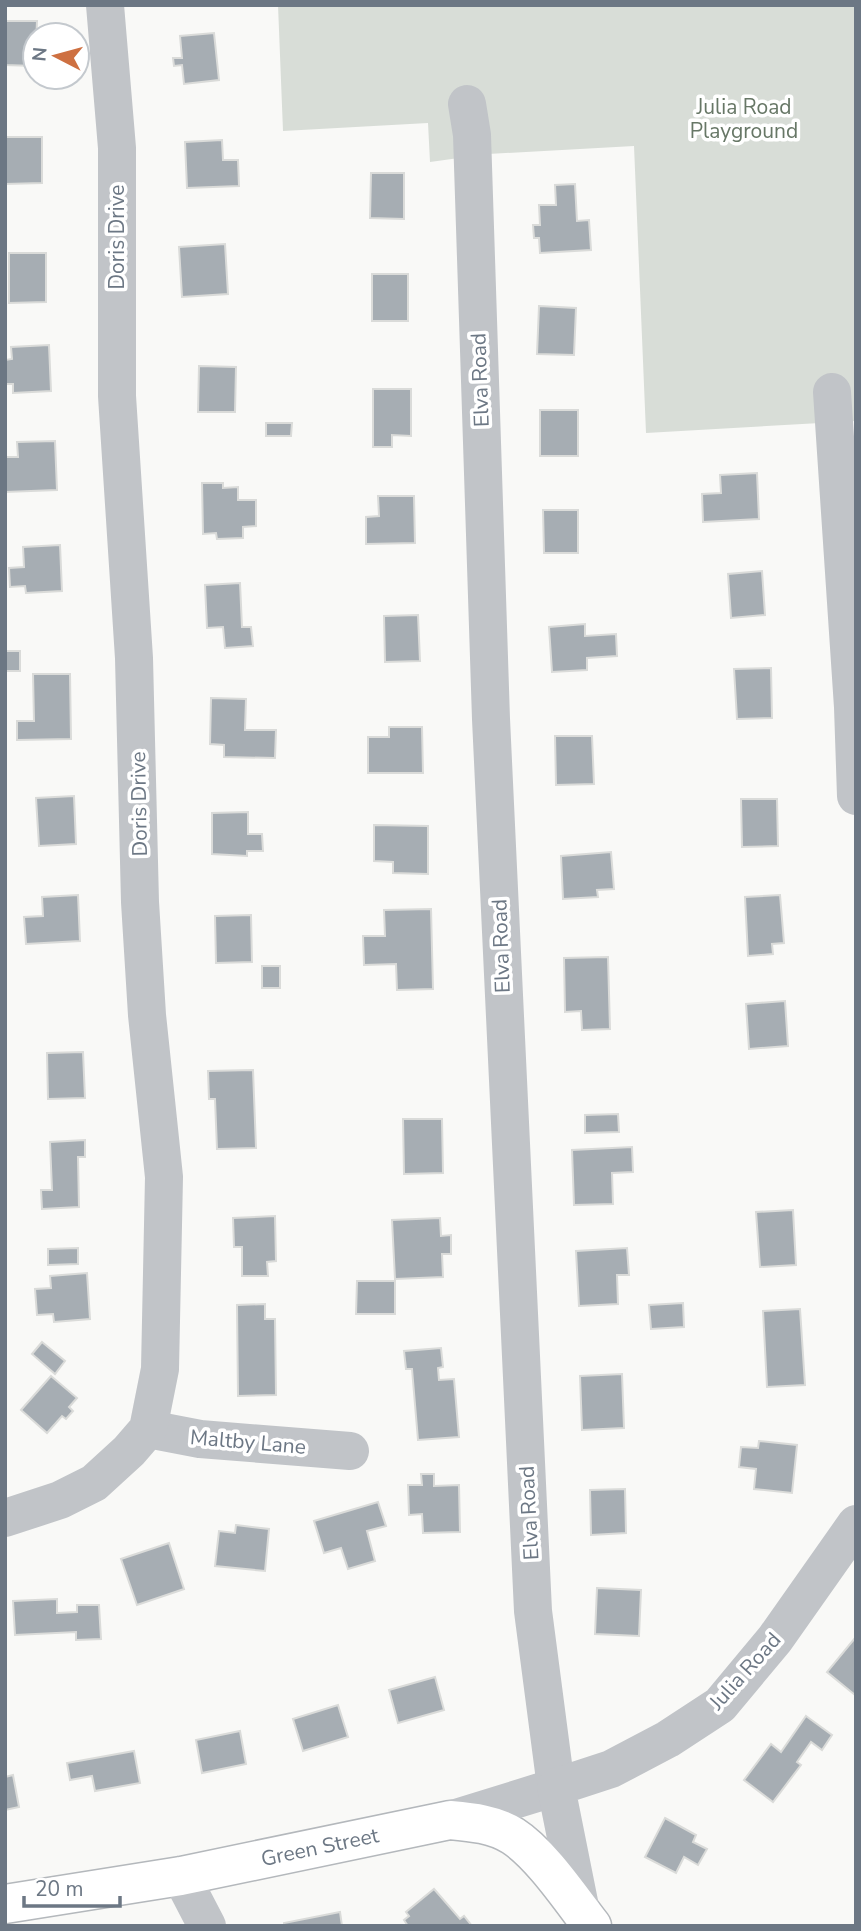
<svg xmlns="http://www.w3.org/2000/svg" width="861" height="1931" viewBox="0 0 861 1931" font-family="'Nunito Sans',sans-serif">
	<style>
		.green { fill: #d8ddd7 }
		.building { fill: #a6adb3; stroke: #dadbd9; stroke-width: 2 }
		.lines { fill: none; stroke-linecap: round; stroke-linejoin: round }
		.secondary-casing { stroke: #b4b8bc; stroke-width: 41 }
		.street { stroke: #c1c4c8; stroke-width: 38 }
		.secondary { stroke: #fff; stroke-width: 38 }
		.labels { text-anchor: middle; dominant-baseline: central; stroke-width: 7; stroke-linejoin: round; paint-order: stroke }
		.park-label { font-size: 21px; fill: #677766; stroke: #fff }
		.street-label { font-size: 21px; fill: #6c7784; stroke: #fff }
	</style>
	<rect width="100%" height="100%" fill="#f9f9f7"/>
	<polygon class="green" points="278,5 856,5 856,421 646,433 634,146 488,154 430,162 428,123 283,131"/>
	<g class="building">
		<polygon points="5,21 37,21 35,66 5,65"/>
		<polygon points="214,33 219,80 184,84 182,65 174,66 173,58 182,58 180,36"/>
		<polygon points="5,137 42,137 42,183 5,184"/>
		<polygon points="222,140 223,160 238,160 239,186 187,188 185,142"/>
		<polygon points="371,173 404,173 404,219 370,218"/>
		<polygon points="575,184 577,221 589,220 591,250 540,253 539,238 534,238 533,225 540,225 539,205 556,205 555,185"/>
		<polygon points="225,244 228,294 182,297 179,247"/>
		<polygon points="9,253 46,253 46,302 9,303"/>
		<rect x="372" y="274" width="36" height="47"/>
		<polygon points="539,306 576,308 574,355 537,354"/>
		<polygon points="49,345 51,391 13,393 13,384 5,384 5,360 12,359 11,347"/>
		<polygon points="199,366 236,367 235,412 198,412"/>
		<polygon points="373,389 411,389 411,436 392,435 392,447 373,447"/>
		<rect x="540" y="410" width="38" height="46"/>
		<polygon points="266,423 292,423 291,436 266,436"/>
		<polygon points="55,441 57,490 5,492 5,457 18,457 17,442"/>
		<polygon points="757,473 759,519 703,522 702,494 721,493 720,475"/>
		<polygon points="202,483 223,483 223,488 238,487 238,500 256,500 256,526 243,527 243,538 217,539 216,533 203,534"/>
		<polygon points="378,496 414,496 415,543 366,544 366,517 379,516"/>
		<polygon points="543,510 578,510 578,553 544,553"/>
		<polygon points="60,545 62,591 26,593 25,586 10,587 9,568 24,567 23,547"/>
		<polygon points="762,571 765,615 731,618 728,574"/>
		<polygon points="240,583 242,627 251,627 253,646 225,648 223,627 207,628 205,585"/>
		<polygon points="418,615 420,661 385,662 384,616"/>
		<polygon points="585,624 585,636 616,634 617,656 587,658 587,670 552,672 549,627"/>
		<rect x="5" y="651" width="15" height="20"/>
		<polygon points="771,668 772,718 737,719 734,669"/>
		<polygon points="33,674 70,674 71,739 17,740 17,721 34,721"/>
		<polygon points="211,698 246,699 245,730 276,730 275,758 224,757 224,745 210,744"/>
		<polygon points="389,727 422,727 423,773 368,773 368,737 389,737"/>
		<polygon points="555,736 592,736 594,784 556,785"/>
		<polygon points="74,796 76,844 39,846 36,798"/>
		<polygon points="741,799 777,799 778,846 742,847"/>
		<polygon points="248,812 248,834 262,834 263,851 247,851 247,856 212,854 212,813"/>
		<polygon points="374,825 428,826 428,874 393,873 393,862 374,861"/>
		<polygon points="611,852 614,889 597,890 598,897 563,899 561,856"/>
		<polygon points="78,895 80,941 26,944 24,917 43,916 42,897"/>
		<polygon points="780,895 784,943 772,944 773,954 748,956 745,897"/>
		<polygon points="431,909 433,989 397,990 396,964 364,965 363,936 385,936 384,910"/>
		<polygon points="251,915 252,962 216,963 215,916"/>
		<polygon points="608,957 610,1029 582,1030 581,1011 565,1012 564,958"/>
		<rect x="262" y="966" width="18" height="22"/>
		<polygon points="785,1001 788,1046 749,1049 746,1004"/>
		<polygon points="83,1052 85,1098 48,1099 47,1053"/>
		<polygon points="253,1070 256,1148 217,1149 215,1099 209,1099 208,1071"/>
		<polygon points="618,1114 619,1132 585,1133 585,1115"/>
		<polygon points="403,1119 442,1119 443,1173 404,1174"/>
		<polygon points="85,1140 85,1157 78,1157 79,1207 42,1209 41,1190 52,1190 50,1142"/>
		<polygon points="632,1147 633,1172 612,1173 613,1204 574,1205 572,1150"/>
		<polygon points="793,1210 796,1265 760,1267 756,1212"/>
		<polygon points="275,1216 276,1261 267,1262 268,1276 242,1276 242,1247 234,1247 233,1218"/>
		<polygon points="440,1218 441,1236 451,1235 451,1254 442,1254 443,1277 395,1279 392,1220"/>
		<polygon points="78,1248 78,1264 48,1265 48,1249"/>
		<polygon points="627,1248 629,1275 617,1275 618,1304 579,1306 576,1251"/>
		<polygon points="87,1273 90,1319 54,1322 53,1314 37,1315 35,1289 51,1288 50,1276"/>
		<polygon points="357,1281 395,1281 395,1314 356,1314"/>
		<polygon points="683,1303 684,1327 651,1329 649,1305"/>
		<polygon points="265,1304 265,1319 275,1319 276,1395 238,1396 237,1305"/>
		<polygon points="800,1309 805,1385 767,1387 763,1311"/>
		<polygon points="42,1342 65,1361 55,1374 32,1354"/>
		<polygon points="441,1348 443,1367 438,1368 439,1380 454,1379 459,1437 418,1440 412,1369 406,1369 404,1351"/>
		<polygon points="622,1374 624,1428 582,1430 580,1376"/>
		<polygon points="51,1376 77,1398 69,1407 73,1411 66,1419 62,1416 47,1433 21,1410"/>
		<polygon points="759,1441 797,1445 792,1493 754,1489 756,1469 739,1467 741,1447 758,1448"/>
		<polygon points="421,1474 434,1474 434,1486 459,1485 460,1532 423,1533 422,1514 409,1515 408,1485 422,1485"/>
		<polygon points="625,1489 626,1533 591,1535 590,1490"/>
		<polygon points="378,1502 386,1526 367,1531 375,1561 348,1569 341,1548 324,1553 314,1521"/>
		<polygon points="236,1525 269,1529 265,1571 215,1566 219,1531 235,1533"/>
		<polygon points="169,1543 184,1589 137,1605 121,1559"/>
		<polygon points="597,1588 641,1590 639,1636 595,1634"/>
		<polygon points="57,1599 57,1613 77,1612 77,1605 99,1605 101,1639 76,1640 76,1632 15,1635 13,1601"/>
		<polygon points="855,1638 856,1694 855,1695 827,1672"/>
		<polygon points="435,1677 444,1710 398,1723 389,1690"/>
		<polygon points="338,1705 348,1737 303,1751 293,1719"/>
		<polygon points="806,1716 832,1735 822,1750 811,1742 797,1762 801,1765 773,1802 744,1780 771,1744 781,1752"/>
		<polygon points="240,1731 246,1764 202,1773 196,1740"/>
		<polygon points="134,1751 140,1783 95,1791 92,1776 70,1780 67,1763"/>
		<polygon points="13,1775 19,1807 5,1810 5,1777"/>
		<polygon points="665,1818 696,1835 693,1842 707,1849 698,1865 684,1857 676,1873 645,1857"/>
		<polygon points="434,1889 460,1919 464,1916 472,1926 408,1926 404,1920 409,1916 406,1912"/>
		<polygon points="340,1912 342,1926 284,1926 284,1923"/>
	</g>
	<g class="lines">
		<defs>
			<g id="secondary">
				<path id="s1" d="M5,1904L181,1876L450,1820C472,1822 494,1824 513,1836C541,1854 571,1899 592,1926"/>
			</g>
		</defs>
		<use href="#secondary" class="secondary-casing"/>
		<g class="street">
			<polyline points="832,392 853,707 856,796"/>
			<polyline points="148,1429 200,1439 350,1451"/>
			<polyline points="5,1518 60,1500 94,1483 129,1451 148,1429 160,1369 164,1177 147,1015 140,902 134,658 117,396 117,148 105,5"/>
			<polyline points="450,1820 556,1787 533,1611 491,719 472,135 467,104"/>
			<polyline points="181,1876 207,1926"/>
			<polyline points="581,1912 556,1787 611,1769 668,1739 720,1705 775,1639 856,1524"/>
		</g>
		<use href="#secondary" class="secondary"/>
	</g>
	<g class="labels">
		<g class="park-label">
			<text x="744" y="107">Julia Road<tspan x="744" dy="24">Playground</tspan></text>
		</g>
		<g class="street-label">
			<text transform="translate(117 237) rotate(-90)">Doris Drive</text>
			<text transform="translate(480 380) rotate(-92)">Elva Road</text>
			<text transform="translate(139 804) rotate(-91)">Doris Drive</text>
			<text transform="translate(501 946) rotate(-92)">Elva Road</text>
			<text transform="translate(248 1442) rotate(5)">Maltby Lane</text>
			<text transform="translate(529 1513) rotate(-93)">Elva Road</text>
			<text transform="translate(745 1671) rotate(-48)">Julia Road</text>
			<text stroke="none"><textPath href="#s1" startOffset="320">Green Street</textPath></text>
		</g>
	</g>
	<rect width="861" height="1931" fill="none" stroke="#6c7784" stroke-width="14"/>
	<g transform="translate(56 56) rotate(276)"><circle r="33" fill="#ffffff" stroke="#c4c9ce" stroke-width="2"/>
	<path d="M0-5L12 26L0 18L-12 26Z" fill="#ce7041"/>
	<text y="-10" font-size="19" font-weight="bold" text-anchor="middle" fill="#6c7784">N</text>
	</g>
	<path d="M24 1896v10h96v-10" fill="none" stroke="#6c7784" stroke-width="3.5"/>
	<text x="35" y="1896" font-size="21" fill="#6c7784" stroke="#ffffff" stroke-width="5" paint-order="stroke">20 m</text>
</svg>
